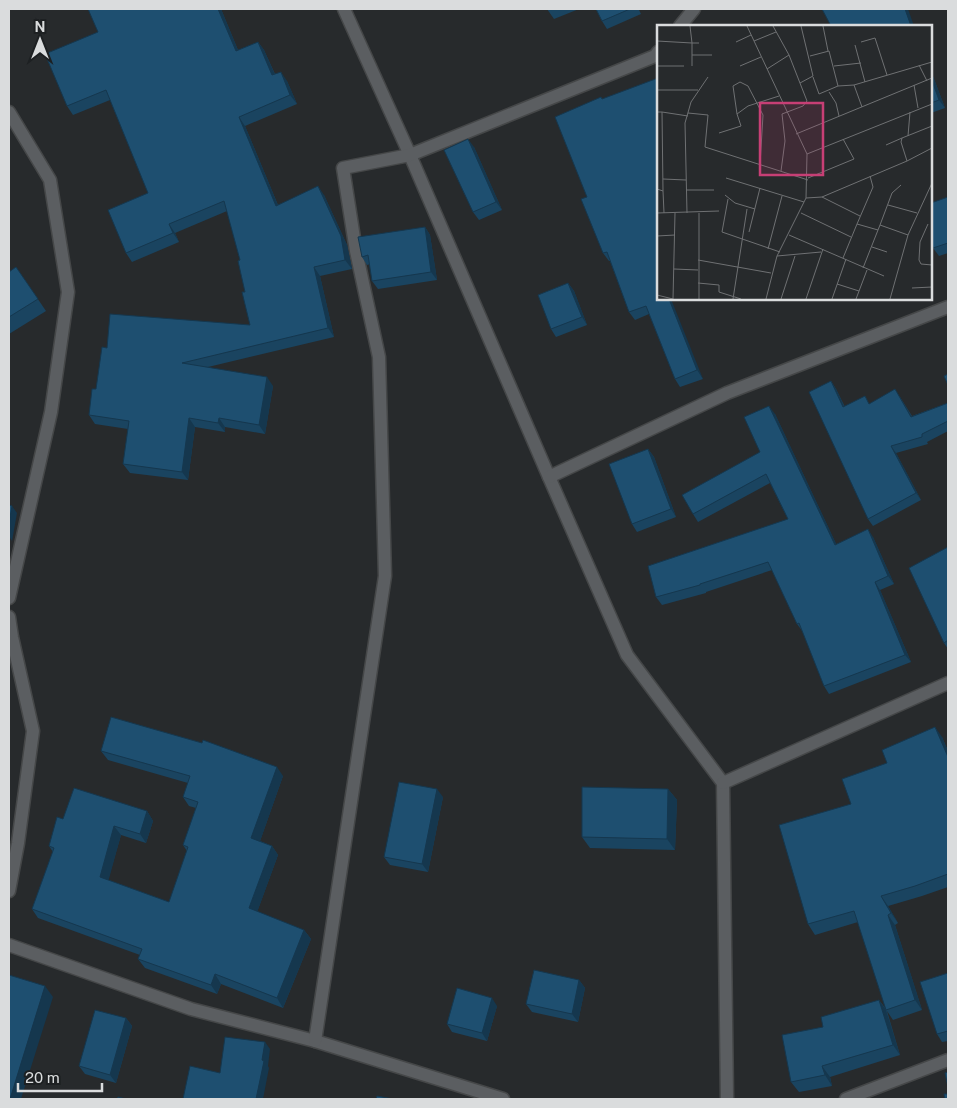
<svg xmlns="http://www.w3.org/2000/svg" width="957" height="1108" viewBox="0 0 957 1108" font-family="'Public Sans',sans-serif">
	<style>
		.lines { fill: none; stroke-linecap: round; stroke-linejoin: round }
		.street-casing { stroke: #454748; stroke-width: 15 }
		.street { stroke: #5b5e61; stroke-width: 12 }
		.wall { fill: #1a4460 }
		.shaded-wall { fill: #15374e }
		.building { fill: #1e4f70; stroke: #15374e }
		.inset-road { fill: none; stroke: #6f7173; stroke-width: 1 }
		.view { fill: #c73f75; fill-opacity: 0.15; stroke: #c73f75; stroke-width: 2.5 }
		.inset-edge { fill: none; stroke: #dadcdd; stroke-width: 2.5 }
	</style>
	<rect width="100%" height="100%" fill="#272a2c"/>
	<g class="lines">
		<defs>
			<g id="street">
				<polyline points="344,9 410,155 549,477 627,655 723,783 727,1099"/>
				<polyline points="680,26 694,9"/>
				<polyline points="9,112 50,180 68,292 51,412 9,598"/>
				<polyline points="549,477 727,393 948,307"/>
				<polyline points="9,617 12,637 33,731 18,843 9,891"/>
				<polyline points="723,783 948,683"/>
				<polyline points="9,945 191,1009 315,1041 503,1099"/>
				<polyline points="315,1041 385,576 379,357 356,251 343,168 410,155 655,56 658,52"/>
				<polyline points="846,1099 948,1060"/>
			</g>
		</defs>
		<use href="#street" class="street-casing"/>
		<use href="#street" class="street"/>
	</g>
	<g class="wall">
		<polygon points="221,9 238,50 258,42 264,50 275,74 287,81 297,104 245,126 278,205 324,195 347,245 352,269 320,276 334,337 208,367 273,386 265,434 225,427 225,432 195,427 188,480 130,473 123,464 128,429 95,424 89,415 107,348 250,325 240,260 227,211 175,233 179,242 132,262 126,253 148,193 110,100 73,115 67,106"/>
		<polygon points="547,9 579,9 554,19"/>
		<polygon points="596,9 641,9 639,10 641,14 607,29 602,21"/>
		<polygon points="931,71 945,108 931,113"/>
		<polygon points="602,99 658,299 703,379 680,387 675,379 649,314 635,320 629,312 610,261 609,261 603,253 587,197"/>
		<polygon points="474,147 502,210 479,220 473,212"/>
		<polygon points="948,197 948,253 939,256 933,248"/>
		<polygon points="425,227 430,235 437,280 378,289 372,281 370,264 367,265 362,257"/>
		<polygon points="16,267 46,311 9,334 9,272"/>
		<polygon points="568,283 574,291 587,325 556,337 551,329"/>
		<polygon points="831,381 836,389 845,407 870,404 900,397 912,416 948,403 948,431 927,442 928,444 896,453 921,500 873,526 868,519"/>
		<polygon points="775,414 836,544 873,537 894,584 880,590 911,662 829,694 824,686 803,632 797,624 772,570 706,592 706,593 662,605 656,597 788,519 770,483 698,522 693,514 760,452"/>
		<polygon points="648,449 654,457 676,517 637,532 632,524"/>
		<polygon points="948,547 948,649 944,643"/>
		<polygon points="942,737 948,751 948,887 922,896 888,906 898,923 895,925 922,1010 893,1020 887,1011 900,1055 830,1077 832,1086 799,1092 791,1082 823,1027 879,1000 886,1009 858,922 815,935 808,924 851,804 887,763"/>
		<polygon points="101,751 283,776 260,841 272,846 278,855 257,912 304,930 311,939 283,1008 221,984 217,994 145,968 138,959 140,955 38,918 32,909 53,852 49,846 63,819 147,811 153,821 146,843 121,835 108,880 169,902 187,851 183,845 196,808 189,806 183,797 188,783 108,760"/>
		<polygon points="668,789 677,800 675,850 590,848 582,837"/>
		<polygon points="443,797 428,872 390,865 384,857"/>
		<polygon points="948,973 948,1041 942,1042 937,1034"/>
		<polygon points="579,980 585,988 578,1022 532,1012 526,1004"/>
		<polygon points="497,1006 487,1041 452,1032 447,1024"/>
		<polygon points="126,1018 132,1026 116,1083 85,1074 79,1066"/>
	</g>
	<g class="shaded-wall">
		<polygon points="218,9 221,9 242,60 236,51"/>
		<polygon points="905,9 908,9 914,26 911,26"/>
		<polygon points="258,42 264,50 279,84 272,75"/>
		<polygon points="931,71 945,108 939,100 931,78"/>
		<polygon points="281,72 287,81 297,104 290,95"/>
		<polygon points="239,117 245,126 282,215 276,206"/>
		<polygon points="468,139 474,147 502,210 496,202"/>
		<polygon points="318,186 324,195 347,245 352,269 345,260"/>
		<polygon points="169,224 175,233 179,242 173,233"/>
		<polygon points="425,227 430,235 437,280 431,272"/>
		<polygon points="314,267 320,276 334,337 328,328"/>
		<polygon points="568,283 574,291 587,325 582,317"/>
		<polygon points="669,299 671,299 703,379 697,370"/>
		<polygon points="267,377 273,386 265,434 259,425"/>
		<polygon points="831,381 836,389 848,415 843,407"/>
		<polygon points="895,389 900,397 916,424 911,417"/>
		<polygon points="769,406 775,414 840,552 835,545"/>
		<polygon points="189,418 195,427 188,480 182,472"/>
		<polygon points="219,418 225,427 225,432 218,423"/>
		<polygon points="891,446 896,453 921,500 916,493"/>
		<polygon points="648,449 654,457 676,517 671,509"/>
		<polygon points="12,506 17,513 12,541 9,536 9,523"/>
		<polygon points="868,529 873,537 894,584 888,576"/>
		<polygon points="875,582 880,590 911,662 905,655"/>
		<polygon points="935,727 942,737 948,751 948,757"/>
		<polygon points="277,767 283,776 258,847 251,838"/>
		<polygon points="437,789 443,797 428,872 422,864"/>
		<polygon points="668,789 677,800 675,850 667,839"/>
		<polygon points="147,811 153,821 146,843 140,834"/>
		<polygon points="114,826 121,835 107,886 100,877"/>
		<polygon points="272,846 278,855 255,918 249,908"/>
		<polygon points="881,896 888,906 898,923 891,913"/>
		<polygon points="888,915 895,925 922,1010 915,1000"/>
		<polygon points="304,930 311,939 283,1008 277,998"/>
		<polygon points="215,974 221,984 217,994 211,985"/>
		<polygon points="579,980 585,988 578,1022 572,1014"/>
		<polygon points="45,986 53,997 21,1099 10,1099"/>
		<polygon points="492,998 497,1006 487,1041 482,1033"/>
		<polygon points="879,1000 886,1010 900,1055 893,1045"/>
		<polygon points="126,1018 132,1026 116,1083 110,1075"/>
		<polygon points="265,1042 270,1049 268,1066 269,1068 263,1099 256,1099"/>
		<polygon points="822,1066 830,1077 832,1086 825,1075"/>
	</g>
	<g class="building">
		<polygon points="88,9 218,9 236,51 258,42 272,75 281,72 290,95 239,117 276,206 318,186 341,236 345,260 314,267 328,328 182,363 267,377 259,425 219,418 218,423 189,418 182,472 123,464 129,421 89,415 92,389 96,389 102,347 107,348 110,314 250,325 242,292 245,292 238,261 240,260 224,201 169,224 173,233 126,253 108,210 148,193 106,90 67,106 45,54 98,32"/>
		<polygon points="596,9 630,9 602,21"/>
		<polygon points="822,9 905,9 911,26 831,26"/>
		<polygon points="658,78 658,299 669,299 697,370 675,379 646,306 629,312 607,252 603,253 581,199 587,197 555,117 601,97 602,99"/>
		<polygon points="931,78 939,100 931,103"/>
		<polygon points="468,139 496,202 473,212 444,150"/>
		<polygon points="948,197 948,243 933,248 931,240 931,203"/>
		<polygon points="425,227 431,272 372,281 368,255 362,257 358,237"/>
		<polygon points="16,267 38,299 9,317 9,272"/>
		<polygon points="568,283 582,317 551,329 538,295"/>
		<polygon points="948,374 948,385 944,376"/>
		<polygon points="831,381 843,407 865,396 869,404 895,389 911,417 948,403 948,421 922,434 922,437 891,446 916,493 868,519 809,392"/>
		<polygon points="769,406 835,545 868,529 888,576 875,582 905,655 824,686 799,623 797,624 768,562 700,584 700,585 656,597 648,566 788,519 766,474 693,514 682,495 760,452 744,417"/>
		<polygon points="648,449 671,509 632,524 609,464"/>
		<polygon points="9,505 12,506 9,523"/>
		<polygon points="948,547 948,640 944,643 909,568"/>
		<polygon points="111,717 202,743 203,740 277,767 251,838 272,846 249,908 304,930 277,998 215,974 211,985 138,959 142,949 32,909 54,848 49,846 57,817 63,819 74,788 147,811 140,834 114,826 100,877 169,902 188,847 183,845 198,802 183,797 190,776 101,751"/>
		<polygon points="935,727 948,757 948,874 915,886 881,896 891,913 888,915 915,1000 886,1010 854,911 808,924 779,825 851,804 842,779 887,763 882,750"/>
		<polygon points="399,782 437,789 422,864 384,857"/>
		<polygon points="582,787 668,789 667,839 582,837"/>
		<polygon points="534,970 579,980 572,1014 526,1004"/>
		<polygon points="948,973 948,1031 937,1034 920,982"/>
		<polygon points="9,975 45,986 10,1099 9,1099"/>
		<polygon points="457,988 492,998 482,1033 447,1024"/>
		<polygon points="879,1000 893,1045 822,1066 825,1075 791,1082 782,1035 823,1027 821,1017"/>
		<polygon points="95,1010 126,1018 110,1075 79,1066"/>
		<polygon points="225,1037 265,1042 262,1060 264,1061 256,1099 183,1099 190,1066 220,1073"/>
		<polygon points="948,1072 948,1087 945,1073"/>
		<polygon points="944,1094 948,1094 948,1099 945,1099"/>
		<polygon points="377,1096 393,1099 376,1099"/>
		<polygon points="118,1097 126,1099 117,1099"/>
	</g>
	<g transform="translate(657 25)">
		<rect width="275" height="275" fill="#272a2c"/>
		<path class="inset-road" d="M90,1L150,129L149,173L120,231L109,274M116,1L132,30M166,1L171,26M0,16L35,18L33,1M97,16L119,7M79,17L94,10M204,17L218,13L230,50M198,20L208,57M35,30H55M153,31L172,26L181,61M262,40L270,56M0,41H27M35,41V18H42M83,41L104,32M177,41L204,38M110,44L132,30L150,76L146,81L125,89L128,116L124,146M0,47V81M156,52L162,69L181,61L197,60M143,58L156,51L144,1M257,60L261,83M0,65H41M172,67L179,78L182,91M0,81V87H5L6,166M205,82L197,60L275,37M5,87L31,91M31,88L51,90L48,122L151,155M80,89L76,61L83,57L91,61L106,90L103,140M275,101L245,113L244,117L250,136L275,123M62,108L84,101L80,89L91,81L122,71M139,109L275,53M251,111L253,87M229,120L245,113M150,129L275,79M69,153L147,177M151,153L197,134L186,114M6,154L29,155M0,164L6,166L7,188M29,165H57M68,170L78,178L98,184M165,172L203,191M149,173L165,172L250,136M71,174L65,207L123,227M231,180L260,188M0,188L62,186M30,188L28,98L34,77L51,52M144,188L194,212M200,199L216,162L213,151M271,199L263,217L262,235L264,239L275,240M223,200L235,168L244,160M92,207L103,163M132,210L227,251M0,211L18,210M215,222L230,227M111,224L125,171M120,231L164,227M186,233L200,199L221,205L223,200L251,210M41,235L114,248M206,243L221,205M17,244L41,245M41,258L62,260V267L84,274M180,259L202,266M255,263L275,262M0,270L16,274M16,274L18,188M42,274V188M76,274L90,184M124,274L138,231M149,274L166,224M175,274L189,234M199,274L210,245M233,274L251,210L275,158"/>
		<path class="view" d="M103,78H166V150H103Z"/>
		<rect width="275" height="275" class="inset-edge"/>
	</g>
	<rect width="957" height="1108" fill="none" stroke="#dadcdd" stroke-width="20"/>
	<g transform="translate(40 40)" stroke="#1d2022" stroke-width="4" paint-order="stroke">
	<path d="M0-4L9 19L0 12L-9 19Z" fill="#dadcdd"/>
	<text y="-8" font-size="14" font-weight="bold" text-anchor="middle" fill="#dadcdd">N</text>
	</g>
	<path d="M18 1083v8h84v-8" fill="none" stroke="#dadcdd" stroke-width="2.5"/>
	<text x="25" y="1083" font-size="15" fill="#dadcdd" stroke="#1d2022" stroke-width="4" paint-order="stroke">20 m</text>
</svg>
